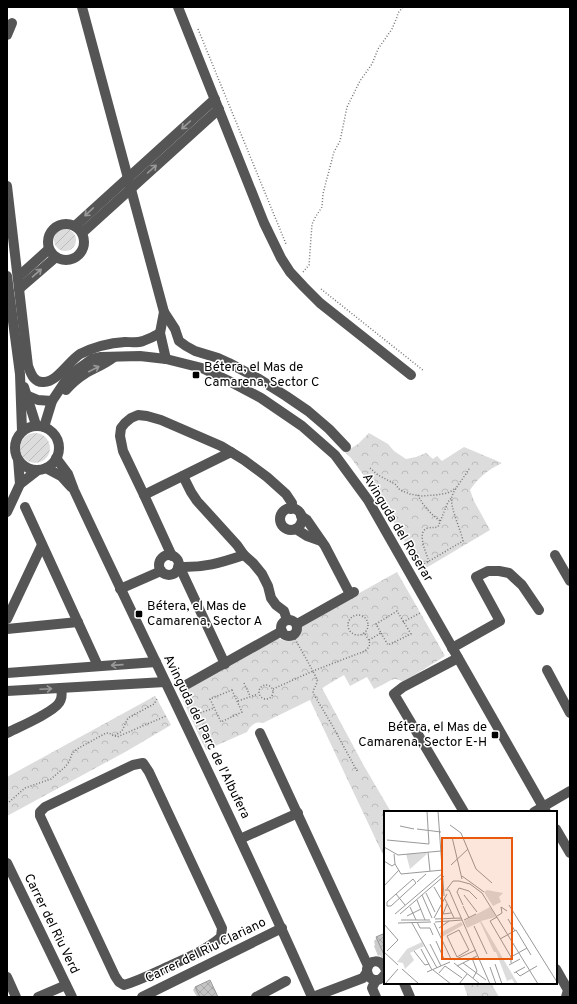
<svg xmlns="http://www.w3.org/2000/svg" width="577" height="1004" viewBox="0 0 577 1004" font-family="Overpass,sans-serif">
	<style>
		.park { fill: url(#park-crowns) }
		.garden { fill: url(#garden-furrows) }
		.shadow { fill: #0003 }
		.building { fill: url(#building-cross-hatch); stroke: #999 }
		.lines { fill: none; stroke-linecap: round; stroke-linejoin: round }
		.path { stroke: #777; stroke-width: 1.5; stroke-dasharray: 1 2; stroke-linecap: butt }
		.minor { stroke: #555; stroke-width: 10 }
		.oneway { stroke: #999 }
		.poi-dot { fill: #000; stroke: #fff; stroke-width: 1.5 }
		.labels { text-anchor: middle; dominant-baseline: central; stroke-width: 3; stroke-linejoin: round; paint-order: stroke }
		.poi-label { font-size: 13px; fill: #000; stroke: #fff; text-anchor: start }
		.street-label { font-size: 13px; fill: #000; stroke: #fff }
		.inset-road { fill: none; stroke: #999; stroke-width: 1 }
		.view { fill: #e8590c; fill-opacity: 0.15; stroke: #e8590c; stroke-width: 2 }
		.inset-edge { fill: none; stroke: #000; stroke-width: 2 }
	</style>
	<defs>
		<pattern id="park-crowns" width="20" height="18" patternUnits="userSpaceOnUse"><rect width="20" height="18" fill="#dcdcdc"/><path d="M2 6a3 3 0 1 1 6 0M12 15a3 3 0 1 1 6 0" fill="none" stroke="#bbb"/></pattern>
		<pattern id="garden-furrows" width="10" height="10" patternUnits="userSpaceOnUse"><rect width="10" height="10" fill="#dcdcdc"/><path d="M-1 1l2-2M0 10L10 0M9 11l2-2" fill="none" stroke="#bbb"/></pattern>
		<pattern id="building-cross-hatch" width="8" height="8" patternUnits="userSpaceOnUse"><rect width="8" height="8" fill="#c4c4c4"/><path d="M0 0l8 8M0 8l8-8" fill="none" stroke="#a7a7a7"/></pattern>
	</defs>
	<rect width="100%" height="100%" fill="#fff"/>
	<g class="park">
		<path d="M369,433L388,444L394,451L406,459L416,457L426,453L433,459L437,456L442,461L464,447L502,463C489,469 478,478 470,490L474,501L490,530L421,571L381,499L351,458L345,452L358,444Z"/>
		<path d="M397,572L445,656L403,682C394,676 392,680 384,684C381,686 377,687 374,689L367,677L350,686L344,675L322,688L364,766L391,812H385V859L310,700L263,723C255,721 251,725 247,732L206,750L179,692L276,637C290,645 301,641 302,625Z"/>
		<polygon points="155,696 157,699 171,725 127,751 7,816 7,777"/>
		<polygon points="463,983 491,983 499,997 468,997"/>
	</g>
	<g class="garden">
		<circle cx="65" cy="240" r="11"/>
		<circle cx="35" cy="448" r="15"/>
	</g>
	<g class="shadow">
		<polygon points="385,934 385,963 384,963 380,955 378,956 374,946 375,945 374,941 377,938"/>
		<polygon points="195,987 217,997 197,997 193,990"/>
	</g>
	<g class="building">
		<polygon points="385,933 385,957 376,937"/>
		<polygon points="210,980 218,997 200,997 195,987"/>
	</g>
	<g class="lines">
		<g class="path">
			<polyline points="198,29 286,244"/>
			<polyline points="303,272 309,265 312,224 316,216 322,207 323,194 326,182 334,152 340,141 347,107 360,81 372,64 378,49 392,29 397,17 398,13 403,7"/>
			<polyline points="321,289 424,371"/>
			<polyline points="370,468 378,475 395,484 400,490 410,494 421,496 436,495 448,493 456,488"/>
			<path d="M418,495C423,506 431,514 440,521"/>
			<path d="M428,562V559C426,552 416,531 428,528C432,527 434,528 438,527L448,502L452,497"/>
			<path d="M419,567L463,541C461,530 449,506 452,496C456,486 465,477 470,467"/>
			<circle cx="358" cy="625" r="10"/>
			<polyline points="403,622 420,613"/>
			<path d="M295,639L313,671L365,651C373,644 369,640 364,633"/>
			<polyline points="369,640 381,633 376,624 397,611 411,634 388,645 381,633"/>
			<polyline points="244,683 250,696"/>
			<circle cx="266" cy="692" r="7"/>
			<path d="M273,689L313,671C314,674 317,678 317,681C317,685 313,689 313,693L332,725L357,771"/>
			<polygon points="232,690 242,712 221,722 210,699"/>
			<polyline points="238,701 258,694"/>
			<polyline points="192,716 214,708"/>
			<polyline points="115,736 117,737 166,716"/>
			<polyline points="7,804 25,788 51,779 65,767 69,762 72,754 77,749 106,733 109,733 114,736 122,731 128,718 154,704 157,699"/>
		</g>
		<g class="minor">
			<polyline points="82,7 164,312 160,333 166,359"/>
			<polyline points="178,7 264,223 281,258 290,272 304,287 320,303 411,375"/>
			<polyline points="7,35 12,23"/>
			<path d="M7,186L28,366C31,374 34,383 44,382C57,382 69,361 80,354C94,347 109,343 125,342C131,342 138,343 143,341C149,339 155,336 160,333"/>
			<circle cx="66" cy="242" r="18"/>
			<polyline points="75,226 215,99"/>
			<polyline points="82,233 219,109"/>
			<polyline points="7,276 20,374 22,431"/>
			<polyline points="18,277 49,249"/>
			<polyline points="19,289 56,257"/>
			<polyline points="164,312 175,329 179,341 186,346 195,351 218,358 229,363 259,379 286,396 308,411 329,429 346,447"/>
			<polyline points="24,387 36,425"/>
			<path d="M66,390C72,383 78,378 86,373C95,368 105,364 114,357"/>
			<polyline points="26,395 38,400 52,401"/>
			<circle cx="37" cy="448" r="22"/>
			<polyline points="44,427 52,401 64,383 71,374 92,359 101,357 140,356 166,359 202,368 231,382 261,398 302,426 335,455 368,500 546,812"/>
			<path d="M56,458L68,474L74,490C153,659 237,826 312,997"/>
			<polyline points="18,459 20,484"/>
			<polyline points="46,468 61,476 71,487"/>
			<polyline points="183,476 191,492 197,501 237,545 244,555 253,563 262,574 268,586 271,598 276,605 284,611 287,620"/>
			<polyline points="144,495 231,452"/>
			<polyline points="25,507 98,666"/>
			<circle cx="291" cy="519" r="11"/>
			<polyline points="7,512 20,484 38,470"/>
			<polyline points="301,516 307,520 325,546 350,594"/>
			<polyline points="296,529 307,536 321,541"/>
			<polyline points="555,555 570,581"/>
			<circle cx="169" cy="565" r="10"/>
			<polyline points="172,556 144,495 123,451 120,436 121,428 125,423 131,418 138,415 147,416 161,420 221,446 244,460 267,477 286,494 292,503 291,509"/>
			<path d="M178,567C204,568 220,563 244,555"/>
			<polyline points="177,570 182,572 225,664"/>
			<polyline points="120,589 161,571"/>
			<polyline points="7,619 42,545"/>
			<circle cx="289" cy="628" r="8"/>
			<polyline points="297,624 354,592"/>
			<polyline points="7,629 78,622"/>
			<polyline points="452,648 500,621 476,577 488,571 499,571 509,573 522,585 539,610"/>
			<polyline points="458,658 403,687 394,694 464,812"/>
			<polyline points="547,670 570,713"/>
			<polyline points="7,673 156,662"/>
			<polyline points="184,686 282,631"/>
			<polyline points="7,691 165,682"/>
			<path d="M7,733C19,727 52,713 59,703C62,699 62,693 61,688"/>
			<polyline points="260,733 368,966"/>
			<path d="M143,763L149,772L222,928L221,937C205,951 184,959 165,968C152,974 138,981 124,985L119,982L115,976L40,816V812L45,807L133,765Z"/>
			<polyline points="534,812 570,791"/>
			<polyline points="556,829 570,853"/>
			<polyline points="240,839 298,813"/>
			<polyline points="7,863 72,997"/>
			<path d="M385,968C380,959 370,959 367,969C367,981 379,984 385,974"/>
			<polyline points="556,969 568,990 566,997"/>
			<polyline points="7,977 16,997"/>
			<polyline points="376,980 372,988 376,997"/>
			<polyline points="404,983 410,997"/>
			<polyline points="38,997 66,985"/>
			<polyline points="142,997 282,928"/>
			<polyline points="256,997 286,981"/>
			<polyline points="313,997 363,978 367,972"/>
		</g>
	</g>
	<defs><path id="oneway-shaft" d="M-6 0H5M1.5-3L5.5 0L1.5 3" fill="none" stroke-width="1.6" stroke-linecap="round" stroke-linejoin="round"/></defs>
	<g class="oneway">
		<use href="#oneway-shaft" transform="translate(186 125) rotate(138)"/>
		<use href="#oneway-shaft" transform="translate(152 169) rotate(-42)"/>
		<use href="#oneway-shaft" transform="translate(89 212) rotate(137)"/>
		<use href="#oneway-shaft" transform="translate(37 273) rotate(-41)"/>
		<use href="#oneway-shaft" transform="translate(94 369) rotate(-27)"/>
		<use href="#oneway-shaft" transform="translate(117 665) rotate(176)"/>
		<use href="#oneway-shaft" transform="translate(46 689) rotate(-3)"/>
	</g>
	<g class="poi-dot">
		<rect x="192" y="371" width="8" height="8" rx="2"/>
		<rect x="135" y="610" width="8" height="8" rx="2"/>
		<rect x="491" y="731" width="8" height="8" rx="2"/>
	</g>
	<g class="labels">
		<g class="poi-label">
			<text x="204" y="368">Bétera, el Mas de<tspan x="204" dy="15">Camarena, Sector C</tspan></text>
			<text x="147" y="607">Bétera, el Mas de<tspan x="147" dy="15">Camarena, Sector A</tspan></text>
			<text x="487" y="728" text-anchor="end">Bétera, el Mas de<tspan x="487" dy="15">Camarena, Sector E-H</tspan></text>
		</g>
		<g class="street-label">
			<text transform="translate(397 528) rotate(59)">Avinguda del Roserar</text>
			<text transform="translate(206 737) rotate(64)">Avinguda del Parc de l'Albufera</text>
			<text transform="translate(51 924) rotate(64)">Carrer del Riu Verd</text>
			<text transform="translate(206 951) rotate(-26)">Carrer del Riu Clariano</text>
		</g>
	</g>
	<g transform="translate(384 811)">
		<rect width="173" height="173" fill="#fff"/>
		<path d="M42,42L43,43L26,58L22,43ZM103,79L119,82L115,86L117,91L109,95L100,81ZM106,96L112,106L97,110L134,173H131L128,168L123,170L112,141H110L96,111L83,117L80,110ZM77,111L79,114L58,126L56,122ZM38,131L40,135L26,142L30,149L21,158L19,152L13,151L23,138Z" fill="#dcdcdc"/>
		<path class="inset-road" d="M54,0L60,85M66,14L77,22L92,58L108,72M16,15L30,18M33,18L57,21M68,26L78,68M3,29L45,33L43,0M0,36L14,44L57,40M44,41L46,60M10,43L11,53L17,63L59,59M0,50L8,55L11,53M67,54L84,38M78,65L100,81M29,68L32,72L7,95H3V91ZM33,71L42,63M0,75L15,59M50,76L58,90M63,78L69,70H75L86,73L98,82L154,173M61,79H65L106,173M42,82L51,101M12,83L21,94M38,84L48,107M80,84L93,101M61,88L70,107M33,89L41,109M63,93L59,103L67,102M79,94L73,81L75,77L85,80L93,88M125,94L173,171M79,95L85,107M26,96L32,109M11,103L59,62M16,103L60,65M23,105L37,98M113,105L118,102L117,96L123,100M113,106L106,110L127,146V152M50,107L63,83M51,108L77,107M124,108L131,120M17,109H46M80,109L92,103M33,111L36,117H46L49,124M51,111L78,109M14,112L47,111M28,112L53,157M50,112L67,148M0,113L14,129L3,140M90,115L103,143M55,117L65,110M75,119L85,139L73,146L63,125ZM116,128L132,119L147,144M52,130L60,148M46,133L57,155M37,138L48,159M30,140L41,154L45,153M0,141L14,154M127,146L143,137M88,147L93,160L89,167M70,149L92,139M70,152L96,173M79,152L102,169M111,153L118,173M125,154L136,148M73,155L93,145M106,156L112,173M18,158L35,173M49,159L67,173M43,161L66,151M132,161L136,165L153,155M55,162L61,155L78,167M130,162L141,156M1,173L14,158M75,173L83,163"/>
		<path class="view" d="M58,27H128V148H58Z"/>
		<rect width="173" height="173" class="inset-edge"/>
	</g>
	<rect width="577" height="1004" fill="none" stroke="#000000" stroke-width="16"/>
</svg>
